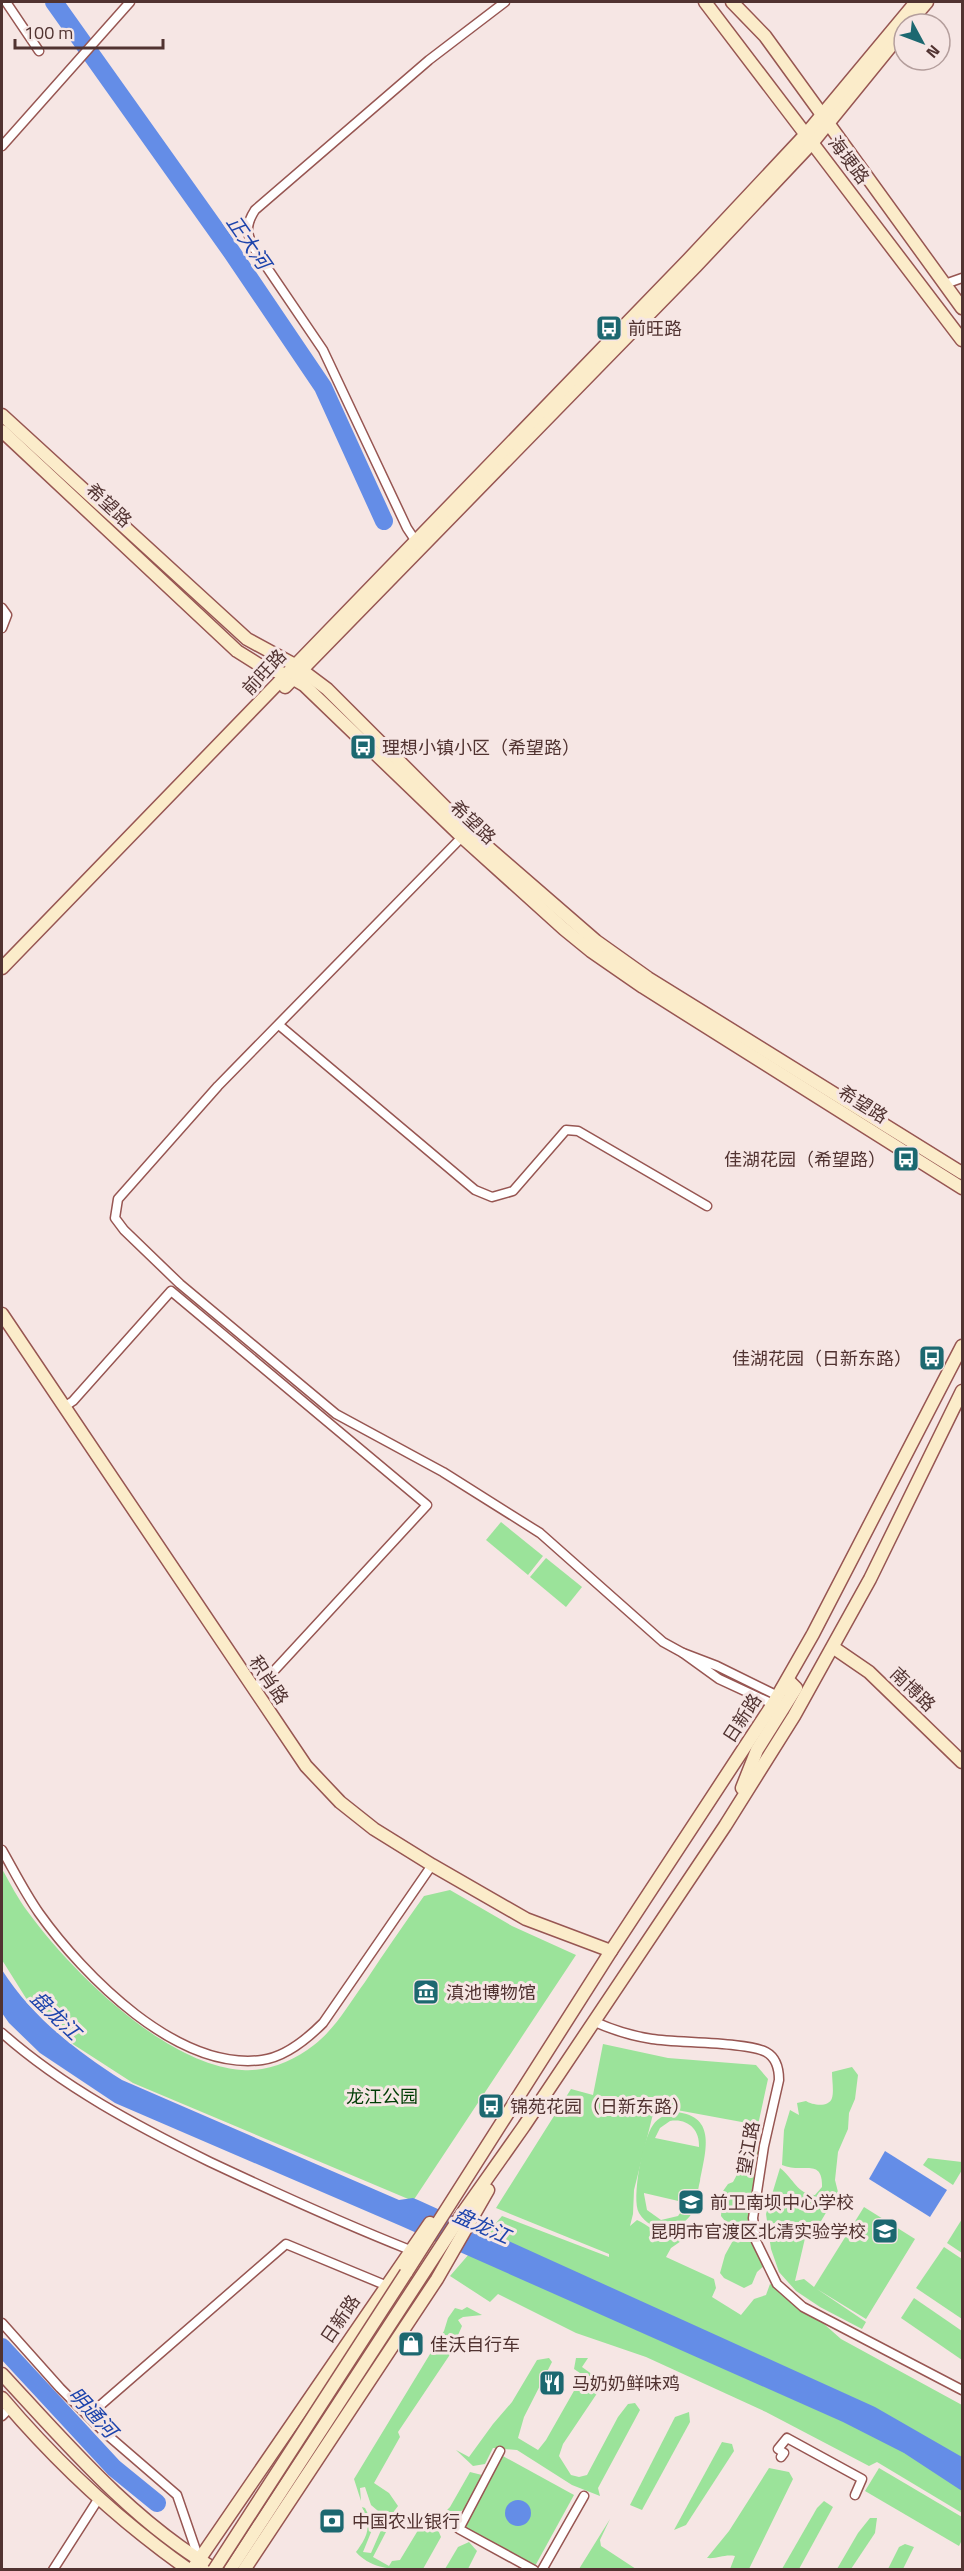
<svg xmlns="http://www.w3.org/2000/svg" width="964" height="2571" viewBox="0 0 964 2571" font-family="'Titillium Web','Noto Sans SC',sans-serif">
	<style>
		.green { fill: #9be39a; fill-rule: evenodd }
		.water { fill: #648de7 }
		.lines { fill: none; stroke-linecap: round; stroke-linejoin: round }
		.river { stroke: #648de7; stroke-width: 18 }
		.street-casing { stroke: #975652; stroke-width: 11 }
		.secondary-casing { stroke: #975652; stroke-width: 15 }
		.street { stroke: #fff; stroke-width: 8 }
		.secondary { stroke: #fbecca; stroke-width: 12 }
		.secondary-bridge-casing { stroke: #975652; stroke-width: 15; stroke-linecap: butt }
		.secondary-bridge { stroke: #fbecca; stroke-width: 12 }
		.labels { text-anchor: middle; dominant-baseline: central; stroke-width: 6; stroke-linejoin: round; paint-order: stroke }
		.street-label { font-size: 18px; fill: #513331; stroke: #f6e6e4 }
		.poi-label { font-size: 18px; fill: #513331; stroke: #f6e6e4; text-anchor: start }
		.park-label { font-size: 18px; fill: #003d05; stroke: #f6e6e4 }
		.water-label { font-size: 20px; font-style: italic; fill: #1d44ac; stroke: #f6e6e4 }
	</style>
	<rect width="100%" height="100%" fill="#f6e6e4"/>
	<g class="green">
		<polygon points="501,1522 543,1556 528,1575 486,1540"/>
		<polygon points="546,1558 582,1587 566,1607 530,1577"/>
		<path d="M2,1869C10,1883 18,1899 28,1912C71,1971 165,2065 242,2070C268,2072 293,2061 314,2045C335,2029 349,2004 365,1982C384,1953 404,1924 424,1896L450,1890L512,1926L576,1955L413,2201L133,2083L68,2041L29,2003L2,1960Z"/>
		<path d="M603,2044L668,2058L756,2065L768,2079L758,2125L655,2106L634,2190L633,2214L630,2226L637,2220C650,2226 660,2238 674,2233L684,2239L671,2248L666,2257L714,2279L716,2288L712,2297L741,2315L754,2299L766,2295L770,2284L789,2293L841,2339L962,2405V2513L877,2462L869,2466L766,2412L646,2357L576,2333L498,2294L490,2302L450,2276L502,2216L609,2257V2254L496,2208L571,2089L593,2095Z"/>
		<path d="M852,2067L858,2075L855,2099L849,2113L848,2129L838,2152L835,2180L838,2192L817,2228L806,2234L795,2281L804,2279L814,2287L864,2207L915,2239L866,2319L817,2289L866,2322L862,2329L820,2307L796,2291L779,2272L771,2249L766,2214L780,2168C794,2179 797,2194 815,2195L822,2187C823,2157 802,2174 782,2165L784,2130L790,2110L799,2115L797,2103L806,2101C812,2105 829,2108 832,2098C834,2091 832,2080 832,2072Z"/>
		<path d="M676,2112C718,2116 705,2153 700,2181C697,2192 697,2206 690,2216C677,2233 650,2232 639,2213C631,2199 643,2138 653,2125C658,2117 667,2114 676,2112ZM670,2121C687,2118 700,2129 699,2147L655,2138L660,2128ZM644,2194V2193L687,2203L678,2216L661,2220L647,2210Z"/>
		<path d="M748,2144L755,2147L760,2154L749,2223L768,2262L757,2272L752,2284L744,2288L724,2278L720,2273L725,2255L736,2235L721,2216L723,2191L728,2184L733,2182C741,2169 741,2156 748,2144Z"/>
		<polygon points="928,2158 962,2162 962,2170 953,2185 923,2165"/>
		<polygon points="962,2219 962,2253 947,2243"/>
		<polygon points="944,2247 962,2259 962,2319 916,2288"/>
		<polygon points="914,2298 962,2331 962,2360 901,2318"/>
		<path d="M467,2307L482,2315L463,2317L458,2320L462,2326L449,2356L398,2432L400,2437L374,2483L389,2493L398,2506L389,2518L386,2532L373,2557L389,2566L392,2561L400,2560L423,2522L438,2530L441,2537L423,2569C398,2570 373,2571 356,2552C369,2534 371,2528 362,2507L365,2508L370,2518L376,2520L363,2552L371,2553L382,2528L384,2516L371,2505L365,2487L360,2488L361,2501L354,2479L444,2331L448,2318L455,2308L462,2310Z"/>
		<polygon points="549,2358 552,2362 524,2417 518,2438 538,2450 546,2440 583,2375 574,2369 576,2358 588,2358 582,2367 604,2383 563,2444 559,2456 571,2475 579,2477 587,2475 618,2417 628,2404 635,2403 640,2410 598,2488 600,2496 572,2485 517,2450 493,2448 485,2464 473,2466 456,2450 469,2457 493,2424 512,2402 537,2360"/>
		<polygon points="689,2412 690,2422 642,2510 630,2505 675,2417"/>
		<polygon points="722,2442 732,2444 734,2451 686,2525 674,2530"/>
		<polygon points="501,2455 574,2495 534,2568 461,2529"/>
		<path d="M769,2468L789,2472L793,2479L749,2569H730L735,2556C724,2554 718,2559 707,2558L729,2531Z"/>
		<polygon points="879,2468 962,2517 962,2540 959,2546 865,2491"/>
		<polygon points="470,2472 482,2475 466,2508 450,2518 442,2515 450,2507"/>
		<polygon points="824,2501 833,2507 799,2569 782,2569 817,2508"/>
		<polygon points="870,2518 877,2518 875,2533 851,2569 837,2569 858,2533"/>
		<polygon points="610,2519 600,2540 601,2546 636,2569 579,2569"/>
		<polygon points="469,2542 477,2551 468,2569 445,2569 458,2547"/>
		<polygon points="905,2544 914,2547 903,2569 888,2569 899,2547"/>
	</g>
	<g class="water">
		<path d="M2,1970C32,2017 75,2050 122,2080L399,2200L413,2198L418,2200L875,2407L962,2457V2491L904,2453L843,2422L401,2226L115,2103L40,2053L9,2023L2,2013Z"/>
		<polygon points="885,2151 947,2190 930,2217 869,2179"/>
		<circle cx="518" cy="2513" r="13"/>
	</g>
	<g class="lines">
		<g class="river">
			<polyline points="54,2 231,251 323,387 384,521"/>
			<polyline points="2,2347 114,2468 157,2503"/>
		</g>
		<defs>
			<g id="street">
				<polyline points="6,2 39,51"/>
				<polyline points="2,146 130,2"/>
				<polyline points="945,284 962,278"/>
				<path d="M415,540L407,528L323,350L253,247C246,232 246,224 255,210L429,60L505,2"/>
				<polyline points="2,608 7,615 2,628"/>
				<polyline points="462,837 218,1086 118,1199 115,1218 124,1230 180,1284 336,1414 443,1472 540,1533 663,1642 683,1653"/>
				<polyline points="279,1025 475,1190 492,1197 513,1191 566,1130 578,1131 707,1206"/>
				<polyline points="64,1407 73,1401 171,1291 427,1505 272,1673 254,1688"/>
				<polyline points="773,1704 719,1679 683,1653 717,1666 778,1696"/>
				<path d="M2,1850C14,1871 25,1893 39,1913C84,1976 177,2071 262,2060C285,2057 307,2039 323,2023L432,1865"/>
				<path d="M595,2022C613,2030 632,2036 652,2039C677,2043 748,2042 766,2052C777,2058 779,2069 779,2080L764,2146L753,2218L756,2241L777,2284L803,2307L962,2390"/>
				<path d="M2,2033C63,2087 137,2126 210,2162C276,2193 342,2223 410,2250"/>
				<polyline points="2,2323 60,2388 104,2432 177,2495 199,2559"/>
				<polyline points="2,2416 10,2408"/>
				<polyline points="88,2416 286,2244 385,2285"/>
				<polyline points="500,2451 459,2529 534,2570"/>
				<polyline points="781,2457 784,2453 778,2449 787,2438 862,2479 855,2495"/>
				<polyline points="53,2570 99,2498"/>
				<polyline points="542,2570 584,2496"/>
			</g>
			<g id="secondary">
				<polyline points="705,2 962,340"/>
				<polyline points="732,2 765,36 962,308"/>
				<polyline points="908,24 927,2"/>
				<polyline points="2,415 247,639 295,665 327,689 468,830 596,941 648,978 962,1173"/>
				<polyline points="2,431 237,651 261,666 287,675 304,685 462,837 564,929 591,951 643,987 962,1188"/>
				<polyline points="285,687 696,266 813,142 904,30"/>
				<polyline points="2,968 689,259 806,134 916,2"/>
				<polyline points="2,1314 306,1766 340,1802 374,1829 432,1865 526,1919 611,1951"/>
				<polyline points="834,1648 869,1672 962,1762"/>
				<polyline points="742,1788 757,1750 796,1688 791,1683 782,1689"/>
				<polyline points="406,2273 611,1951 773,1704 813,1634 962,1346"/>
				<path d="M2,2374C66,2443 133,2522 216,2570"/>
				<path d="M2,2398C58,2464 118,2520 189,2570"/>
				<polyline points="192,2570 430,2223"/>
				<polyline points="230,2570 464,2211 524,2126 725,1826 794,1716 870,1579 962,1391"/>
				<polyline points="244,2570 437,2279 488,2190"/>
			</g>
		</defs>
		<use href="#street" class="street-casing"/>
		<use href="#secondary" class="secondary-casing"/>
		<use href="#street" class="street"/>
		<use href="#secondary" class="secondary"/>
		<defs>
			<polyline id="secondary-bridge" points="214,2570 406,2273"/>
		</defs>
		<use href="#secondary-bridge" class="secondary-bridge-casing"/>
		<use href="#secondary-bridge" class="secondary-bridge"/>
	</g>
	<defs>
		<symbol id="bus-square" viewBox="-11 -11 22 22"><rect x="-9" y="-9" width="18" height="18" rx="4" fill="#1c6870" stroke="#f6e6e4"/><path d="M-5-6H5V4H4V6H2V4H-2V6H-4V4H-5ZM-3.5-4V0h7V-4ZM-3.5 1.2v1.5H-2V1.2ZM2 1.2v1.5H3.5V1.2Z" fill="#fff"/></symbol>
		<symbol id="museum-square" viewBox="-11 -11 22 22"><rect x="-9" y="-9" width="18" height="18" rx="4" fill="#1c6870" stroke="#f6e6e4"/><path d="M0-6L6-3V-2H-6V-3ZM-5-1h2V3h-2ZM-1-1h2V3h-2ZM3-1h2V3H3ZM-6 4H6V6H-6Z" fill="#fff"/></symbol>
		<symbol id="school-square" viewBox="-11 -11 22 22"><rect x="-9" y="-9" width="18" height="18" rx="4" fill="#1c6870" stroke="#f6e6e4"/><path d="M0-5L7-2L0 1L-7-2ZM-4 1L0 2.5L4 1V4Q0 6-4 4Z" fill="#fff"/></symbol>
		<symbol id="shop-square" viewBox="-11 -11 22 22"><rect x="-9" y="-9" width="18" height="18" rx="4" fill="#1c6870" stroke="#f6e6e4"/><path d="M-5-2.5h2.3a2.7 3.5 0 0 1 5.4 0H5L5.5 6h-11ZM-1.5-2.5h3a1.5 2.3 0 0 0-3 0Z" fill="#fff"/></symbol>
		<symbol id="restaurant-square" viewBox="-11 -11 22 22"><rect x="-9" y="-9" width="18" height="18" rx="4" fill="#1c6870" stroke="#f6e6e4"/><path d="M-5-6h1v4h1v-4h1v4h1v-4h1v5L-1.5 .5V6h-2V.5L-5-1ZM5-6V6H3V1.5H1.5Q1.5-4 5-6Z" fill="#fff"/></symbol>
		<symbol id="bank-square" viewBox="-11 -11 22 22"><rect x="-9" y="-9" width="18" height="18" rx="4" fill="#1c6870" stroke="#f6e6e4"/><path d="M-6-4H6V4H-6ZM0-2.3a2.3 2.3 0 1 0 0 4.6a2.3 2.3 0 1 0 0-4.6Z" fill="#fff"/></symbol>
	</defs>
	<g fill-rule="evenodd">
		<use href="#bus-square" x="594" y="313" width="30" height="30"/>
		<use href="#bus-square" x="348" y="732" width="30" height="30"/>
		<use href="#bus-square" x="891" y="1144" width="30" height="30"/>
		<use href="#bus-square" x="917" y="1343" width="30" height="30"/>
		<use href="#museum-square" x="411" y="1977" width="30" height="30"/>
		<use href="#bus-square" x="476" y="2091" width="30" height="30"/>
		<use href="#school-square" x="676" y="2187" width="30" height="30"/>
		<use href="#school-square" x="870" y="2216" width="30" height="30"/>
		<use href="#shop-square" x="396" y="2329" width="30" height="30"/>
		<use href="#restaurant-square" x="537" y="2368" width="30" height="30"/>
		<use href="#bank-square" x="317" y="2506" width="30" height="30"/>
	</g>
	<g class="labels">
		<g class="street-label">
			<text transform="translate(849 160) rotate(53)">海埂路</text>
			<text transform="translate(109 505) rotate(43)">希望路</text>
			<text transform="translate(264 672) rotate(-47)">前旺路</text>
			<text transform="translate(473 822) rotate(43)">希望路</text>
			<text transform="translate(863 1104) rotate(32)">希望路</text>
			<text transform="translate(269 1680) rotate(56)">积肖路</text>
			<text transform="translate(913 1689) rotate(44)">南博路</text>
			<text transform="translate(742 1718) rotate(-57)">日新路</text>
			<text transform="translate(748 2148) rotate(-80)">望江路</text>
			<text transform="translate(340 2319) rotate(-56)">日新路</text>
		</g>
		<g class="poi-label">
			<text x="628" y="328">前旺路</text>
			<text x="382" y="747">理想小镇小区（希望路）</text>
			<text x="886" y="1159" text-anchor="end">佳湖花园（希望路）</text>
			<text x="912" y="1358" text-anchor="end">佳湖花园（日新东路）</text>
			<text x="446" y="1992">滇池博物馆</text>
			<text x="510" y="2106">锦苑花园（日新东路）</text>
			<text x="710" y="2202">前卫南坝中心学校</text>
			<text x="866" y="2231" text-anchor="end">昆明市官渡区北清实验学校</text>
			<text x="430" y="2344">佳沃自行车</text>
			<text x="572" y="2383">马奶奶鲜味鸡</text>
			<text x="352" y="2521">中国农业银行</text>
		</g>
		<g class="park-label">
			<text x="382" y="2096">龙江公园</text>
		</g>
		<g class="water-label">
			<text transform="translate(249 242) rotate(55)">正大河</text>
			<text transform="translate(56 2015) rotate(44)">盘龙江</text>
			<text transform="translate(482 2225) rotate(24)">盘龙江</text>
			<text transform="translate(93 2412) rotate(47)">明通河</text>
		</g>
	</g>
	<rect width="964" height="2571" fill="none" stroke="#513331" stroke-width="6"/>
	<g transform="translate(922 42) rotate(131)"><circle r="28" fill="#f6e6e4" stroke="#b49e9c" stroke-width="1.5"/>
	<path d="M0-4.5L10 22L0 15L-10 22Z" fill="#1c6870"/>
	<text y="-9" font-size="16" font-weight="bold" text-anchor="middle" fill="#513331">N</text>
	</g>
	<path d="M15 39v9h148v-9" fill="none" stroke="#513331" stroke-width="3"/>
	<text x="24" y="39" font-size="18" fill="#513331" stroke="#f6e6e4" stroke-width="4.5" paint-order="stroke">100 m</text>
</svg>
